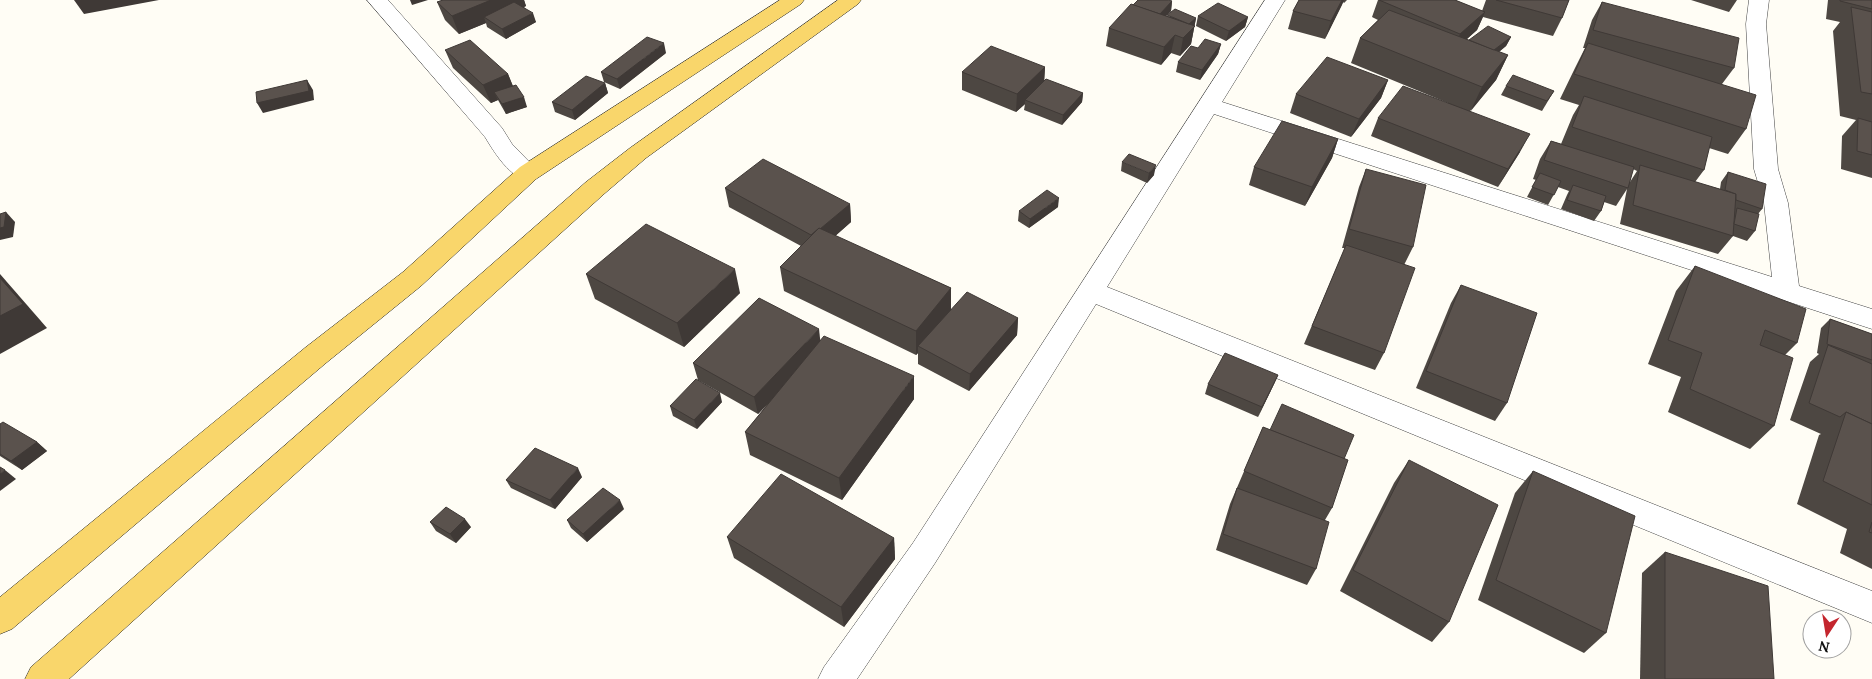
<svg xmlns="http://www.w3.org/2000/svg" width="1872" height="679" viewBox="0 0 1872 679" font-family="Lora,serif">
	<style>
		.lines { fill: none; stroke-linecap: round; stroke-linejoin: round }
		.street-casing { stroke: #444; stroke-width: 1 }
		.primary-casing { stroke: #222; stroke-width: 1 }
		.street { fill: #fff; fill-rule: evenodd }
		.primary { fill: #f9d66b; fill-rule: evenodd }
		.wall { fill: #4d4742; fill-rule: evenodd }
		.shaded-wall { fill: #3f3936 }
		.building { fill: #5a524d; stroke: #3f3936 }
	</style>
	<rect width="100%" height="100%" fill="#fffdf5"/>
	<g class="lines">
		<defs>
			<g id="street">
				<path d="M367,0H388L502,128L512,144L540,173L536,179C514,185 496,155 485,137Z"/>
				<polygon points="1265,0 1285,0 1222,102 1772,277 1764,203 1754,169 1746,24 1749,0 1769,0 1766,24 1778,169 1788,203 1799,286 1872,309 1872,329 1214,114 1107,287 1872,591 1872,623 1096,304 935,563 857,679 818,679 824,667 913,543"/>
			</g>
			<g id="primary">
				<polygon points="780,0 804,0 801,4 536,179 421,286 326,363 12,629 0,634 0,597 306,347 403,272 520,167"/>
				<polygon points="838,0 861,0 858,4 646,158 604,194 69,679 25,679 31,667 586,182 630,148"/>
			</g>
		</defs>
		<use href="#street" class="street-casing"/>
		<use href="#primary" class="primary-casing"/>
		<use href="#street" class="street"/>
		<use href="#primary" class="primary"/>
	</g>
	<g class="wall">
		<polygon points="443,0 524,0 526,6 524,7 536,22 506,39 487,27 486,23 459,34 445,20 437,2"/>
		<polygon points="1299,0 1347,0 1344,3 1343,2 1325,39 1288,29 1293,11"/>
		<polygon points="1378,0 1455,0 1482,11 1486,0 1569,0 1562,18 1553,36 1483,17 1477,30 1467,39 1469,40 1511,37 1506,46 1499,52 1508,55 1496,80 1470,111 1520,152 1498,187 1371,136 1378,118 1448,103 1351,63 1360,38 1378,20 1372,17"/>
		<polygon points="1691,0 1737,0 1729,12"/>
		<polygon points="1828,0 1872,0 1872,178 1841,169 1842,136 1856,120 1840,116 1833,31 1840,22 1826,19"/>
		<polygon points="1172,1 1171,11 1166,16 1196,18 1191,44 1180,56 1171,53 1161,65 1106,46 1109,28 1133,5"/>
		<path d="M1602,2L1734,68L1722,84L1746,129L1728,154L1709,148L1704,170L1695,182L1720,189L1721,182L1728,172L1762,209L1758,214L1755,231L1747,241L1733,236L1718,254L1620,224L1627,189L1616,206L1604,202L1601,211L1594,221L1561,209L1567,195L1569,191L1558,187L1548,205L1527,197L1536,180L1533,179L1540,159L1551,141L1561,144L1573,115L1579,105L1560,99L1575,68L1585,48H1583L1592,20ZM1633,169L1637,171L1630,182Z"/>
		<polygon points="1198,16 1248,17 1245,27 1226,41 1196,26"/>
		<polygon points="1221,44 1218,54 1200,80 1176,72 1178,62 1198,48"/>
		<polygon points="445,50 508,74 513,86 527,107 506,114 498,100 491,103 453,68"/>
		<polygon points="666,53 620,89 604,82 601,72"/>
		<polygon points="1045,67 1044,81 1083,93 1082,102 1062,125 1024,110 1025,104 1016,112 962,90 962,72"/>
		<polygon points="1388,80 1381,98 1351,137 1290,113 1296,94"/>
		<polygon points="605,83 608,93 575,120 555,112 552,102"/>
		<polygon points="1506,86 1554,91 1542,111 1501,95"/>
		<polygon points="1338,139 1332,158 1305,206 1249,185 1254,167"/>
		<polygon points="1122,162 1154,175 1147,183 1121,171"/>
		<polygon points="1366,169 1413,247 1404,265 1384,353 1375,370 1304,344 1345,248 1342,248 1359,187"/>
		<polygon points="725,188 850,204 851,222 835,236 951,288 951,309 1018,318 1017,335 969,391 918,364 918,353 916,355 784,291 780,267 801,246 729,207"/>
		<polygon points="1058,207 1029,228 1018,221 1019,211"/>
		<polygon points="1695,266 1797,343 1785,355 1774,426 1750,449 1668,412 1681,377 1648,364 1676,291"/>
		<polygon points="586,274 740,293 684,347 595,299"/>
		<polygon points="1461,285 1507,403 1495,421 1416,388 1451,303"/>
		<polygon points="1830,319 1872,334 1872,569 1840,553 1847,529 1797,504 1819,435 1821,434 1790,420 1810,362 1819,354 1817,353 1821,328"/>
		<polygon points="820,340 914,399 842,500 750,455 745,432 768,404 758,414 698,380 693,363"/>
		<polygon points="1278,375 1274,384 1258,417 1205,394 1208,384"/>
		<polygon points="722,402 697,429 673,416 670,406"/>
		<polygon points="0,424 37,442 47,451 22,470 0,456"/>
		<polygon points="1263,427 1344,459 1332,508 1325,520 1316,569 1307,585 1216,550 1230,504"/>
		<polygon points="1409,460 1449,622 1432,642 1340,591 1394,483"/>
		<polygon points="1533,471 1606,633 1584,653 1478,600 1515,493"/>
		<polygon points="582,477 555,509 511,488 506,480"/>
		<polygon points="624,509 587,542 571,528 567,520"/>
		<polygon points="430,522 471,527 456,543 436,531"/>
		<polygon points="727,537 894,538 895,559 844,627 734,558"/>
		<polygon points="1665,552 1774,679 1640,679 1642,573"/>
	</g>
	<g class="shaded-wall">
		<polygon points="74,0 159,0 84,14"/>
		<polygon points="410,0 428,0 412,5"/>
		<polygon points="491,0 524,0 526,6 490,21 484,17 486,23 459,34 452,16"/>
		<polygon points="1342,0 1344,0 1342,5 1325,39 1331,21"/>
		<polygon points="1172,1 1171,11 1157,25 1159,15"/>
		<polygon points="1485,12 1477,30 1452,52 1460,34"/>
		<polygon points="533,13 536,22 506,39 502,29"/>
		<polygon points="1248,17 1245,27 1226,41 1229,31"/>
		<polygon points="1196,18 1191,44 1180,56 1183,38 1189,24"/>
		<polygon points="1175,35 1171,53 1161,65 1164,47"/>
		<polygon points="1511,37 1506,46 1482,65 1487,55"/>
		<polygon points="664,43 666,53 620,89 617,79"/>
		<polygon points="1221,44 1218,54 1200,80 1202,70"/>
		<polygon points="1508,55 1496,80 1470,112 1482,87"/>
		<polygon points="1045,67 1044,85 1025,100 1025,104 1016,112 1017,94"/>
		<polygon points="508,74 515,92 494,92 498,100 491,103 483,85"/>
		<polygon points="307,80 313,90 314,100 263,113 257,103"/>
		<polygon points="1388,80 1381,98 1351,137 1359,119"/>
		<polygon points="605,83 608,93 575,120 572,110"/>
		<polygon points="1083,93 1082,102 1062,125 1063,115"/>
		<polygon points="524,97 527,107 506,114 502,104"/>
		<polygon points="1530,134 1520,152 1498,187 1508,169"/>
		<polygon points="1338,139 1332,158 1305,206 1312,187"/>
		<polygon points="1156,165 1154,175 1147,183 1149,173"/>
		<polygon points="1059,198 1058,207 1029,228 1030,219"/>
		<polygon points="850,204 851,222 815,254 812,236"/>
		<polygon points="6,212 15,222 13,237 0,240 0,228"/>
		<polygon points="735,269 740,293 684,347 677,323"/>
		<polygon points="0,274 47,328 0,354"/>
		<polygon points="951,288 951,313 918,346 918,353 916,355 916,331"/>
		<polygon points="1018,318 1017,335 969,391 970,374"/>
		<polygon points="819,329 821,347 758,414 754,397"/>
		<polygon points="1278,375 1274,384 1258,417 1262,407"/>
		<polygon points="914,376 914,399 842,500 839,478"/>
		<polygon points="720,393 722,402 697,429 694,420"/>
		<polygon points="37,442 47,451 22,470 11,461"/>
		<polygon points="578,468 582,477 555,509 550,500"/>
		<polygon points="5,470 16,479 0,491 0,474"/>
		<polygon points="620,500 624,509 587,542 583,534"/>
		<polygon points="465,519 471,527 456,543 450,534"/>
		<polygon points="894,538 895,559 844,627 841,607"/>
	</g>
	<g class="building">
		<polygon points="443,0 491,0 452,16 437,2"/>
		<polygon points="1138,0 1168,0 1172,1 1160,14 1133,5"/>
		<polygon points="1299,0 1342,0 1331,21 1293,11"/>
		<polygon points="1379,0 1455,0 1485,12 1460,34"/>
		<polygon points="1496,0 1569,0 1562,18"/>
		<polygon points="1840,0 1872,0 1872,9 1840,1"/>
		<polygon points="514,2 533,13 502,29 484,17"/>
		<polygon points="1602,2 1739,38 1734,68 1593,30"/>
		<polygon points="1218,3 1248,17 1229,31 1198,16"/>
		<polygon points="1131,4 1195,26 1183,38 1175,35 1164,47 1109,28"/>
		<polygon points="1851,7 1872,12 1872,94 1861,92"/>
		<polygon points="1175,9 1196,18 1189,24 1167,15"/>
		<polygon points="1389,10 1508,55 1482,87 1360,38"/>
		<polygon points="1488,26 1511,37 1494,50 1469,40"/>
		<polygon points="647,37 664,43 617,79 601,72"/>
		<polygon points="1205,39 1221,44 1202,70 1178,62 1191,46 1198,48"/>
		<polygon points="470,40 508,74 483,85 445,50"/>
		<polygon points="1588,43 1756,95 1746,129 1574,74"/>
		<polygon points="991,46 1045,67 1017,94 962,72"/>
		<polygon points="1327,57 1388,80 1359,119 1296,94"/>
		<polygon points="1513,75 1554,91 1547,101 1506,86"/>
		<polygon points="586,76 605,83 572,110 552,102"/>
		<polygon points="1046,79 1083,93 1063,115 1025,100"/>
		<polygon points="307,80 309,91 257,103 256,92"/>
		<polygon points="516,85 524,97 502,104 494,92"/>
		<polygon points="1403,86 1530,134 1508,169 1378,118"/>
		<polygon points="1584,96 1712,137 1704,170 1572,127"/>
		<polygon points="1858,118 1872,122 1872,155 1857,151"/>
		<polygon points="1282,121 1338,139 1312,187 1254,167"/>
		<polygon points="1551,141 1634,167 1628,188 1544,160"/>
		<polygon points="1129,154 1156,165 1149,173 1122,162"/>
		<polygon points="763,159 850,204 820,229 819,228 811,235 725,188"/>
		<polygon points="1640,165 1736,194 1733,236 1633,205"/>
		<polygon points="1366,169 1426,185 1413,247 1349,229"/>
		<polygon points="1728,172 1766,184 1762,209 1736,200 1736,194 1725,190"/>
		<polygon points="1540,173 1561,181 1554,195 1532,187"/>
		<polygon points="1573,185 1606,196 1601,211 1567,200"/>
		<polygon points="1047,190 1059,198 1030,219 1019,211"/>
		<polygon points="1737,208 1759,214 1755,231 1734,224"/>
		<polygon points="6,212 4,227 0,228 0,214"/>
		<polygon points="646,224 735,269 677,323 586,274"/>
		<polygon points="819,228 951,288 916,331 780,267"/>
		<polygon points="1346,245 1415,268 1384,353 1312,326"/>
		<polygon points="1695,266 1806,309 1797,343 1765,330 1760,345 1793,358 1774,426 1690,389 1702,353 1668,340"/>
		<polygon points="0,278 23,304 0,316"/>
		<polygon points="1461,285 1537,313 1507,403 1426,371"/>
		<polygon points="967,292 1018,318 970,374 918,346"/>
		<polygon points="759,298 819,329 754,397 693,363"/>
		<polygon points="1830,319 1872,334 1872,360 1827,344"/>
		<polygon points="824,336 914,376 839,478 745,432"/>
		<polygon points="1828,345 1872,364 1872,424 1846,412 1840,417 1809,403"/>
		<polygon points="1225,353 1278,375 1262,407 1208,384"/>
		<polygon points="696,379 720,393 694,420 670,406"/>
		<polygon points="1282,404 1354,435 1344,459 1270,430"/>
		<polygon points="1846,412 1872,424 1872,505 1823,481"/>
		<polygon points="3,422 37,442 11,461 0,454 0,424"/>
		<polygon points="1263,427 1348,460 1332,508 1244,471"/>
		<polygon points="535,448 578,468 550,500 506,480"/>
		<polygon points="1409,460 1498,505 1449,622 1353,570"/>
		<polygon points="0,467 5,470 0,474"/>
		<polygon points="1533,471 1635,516 1606,633 1496,580"/>
		<polygon points="781,474 894,538 841,607 727,537"/>
		<polygon points="603,488 620,500 583,534 567,520"/>
		<polygon points="1237,488 1329,522 1316,569 1223,534"/>
		<polygon points="446,507 465,519 450,534 430,522"/>
		<polygon points="1872,522 1872,533 1869,532"/>
		<polygon points="1665,552 1768,586 1774,679 1665,679"/>
	</g>
	<g transform="translate(1827 634) rotate(192)"><circle r="24" fill="#ffffff" stroke="#a0a0a0"/>
	<path d="M0-4L9 19L0 12L-9 19Z" fill="#c4262e"/>
	<text y="-8" font-size="14" font-weight="bold" text-anchor="middle" fill="#111111">N</text>
	</g>
</svg>
